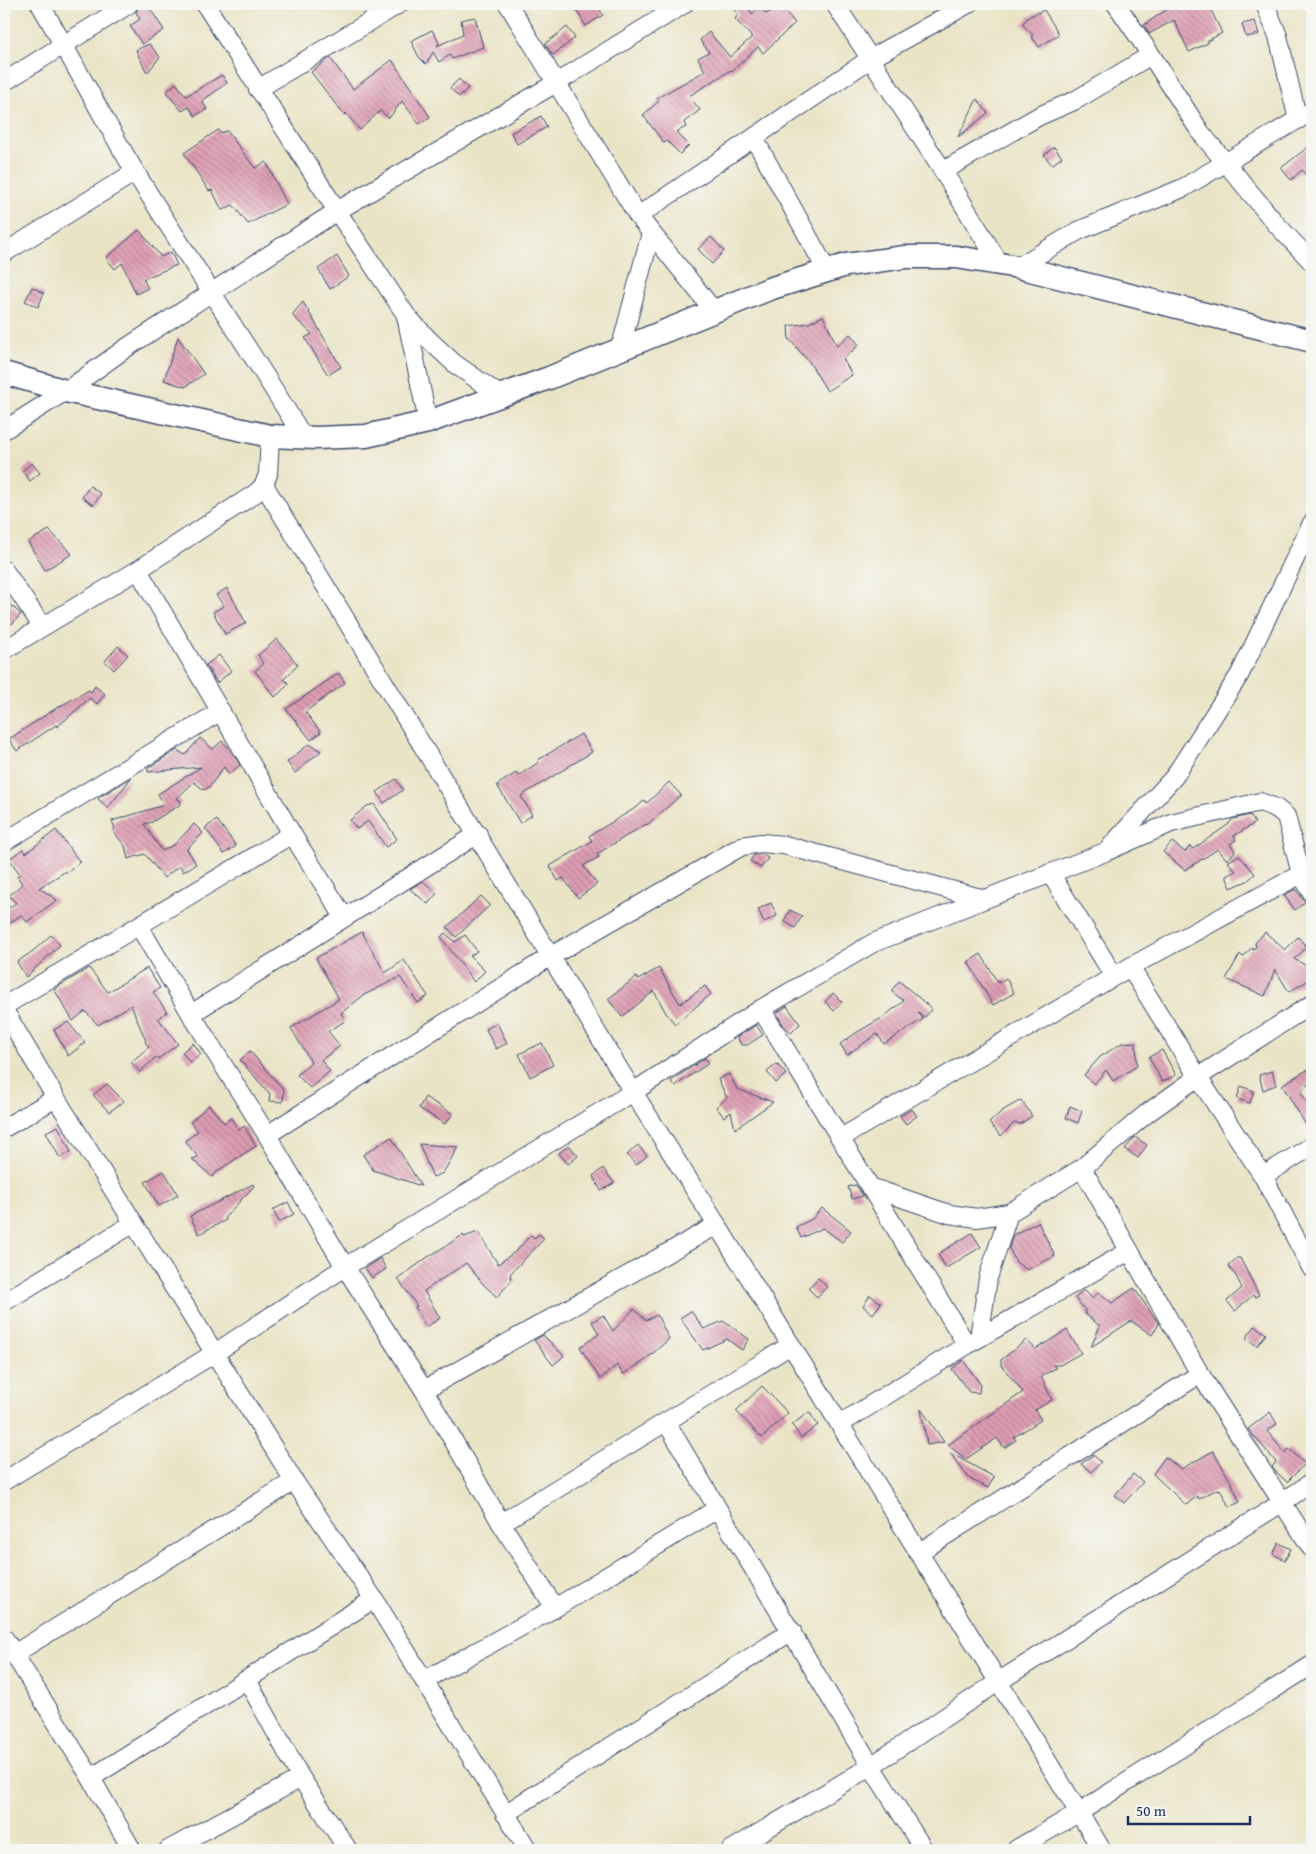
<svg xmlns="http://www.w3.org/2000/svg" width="1316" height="1854" viewBox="0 0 1316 1854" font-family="'Gentium Book Plus',serif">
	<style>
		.building { fill: url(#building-back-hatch) }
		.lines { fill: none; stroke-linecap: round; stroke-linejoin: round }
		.minor-casing { stroke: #3a4a6e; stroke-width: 20 }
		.major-casing { stroke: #3a4a6e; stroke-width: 25 }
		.minor { stroke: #fff; stroke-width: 18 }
		.major { stroke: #fff; stroke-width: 22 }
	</style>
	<defs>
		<pattern id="building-back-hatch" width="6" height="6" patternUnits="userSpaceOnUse" patternTransform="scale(1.25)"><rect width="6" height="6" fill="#de9db3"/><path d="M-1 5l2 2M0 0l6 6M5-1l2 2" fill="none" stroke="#b38095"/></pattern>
	</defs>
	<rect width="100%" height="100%" fill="#f6f6f2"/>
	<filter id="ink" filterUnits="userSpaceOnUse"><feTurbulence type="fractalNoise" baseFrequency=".02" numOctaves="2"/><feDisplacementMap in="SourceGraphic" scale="10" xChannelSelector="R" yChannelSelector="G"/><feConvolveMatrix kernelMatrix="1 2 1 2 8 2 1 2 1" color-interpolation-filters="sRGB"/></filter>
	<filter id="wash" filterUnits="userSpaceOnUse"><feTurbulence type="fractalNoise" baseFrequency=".0096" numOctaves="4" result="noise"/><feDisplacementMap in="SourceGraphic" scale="20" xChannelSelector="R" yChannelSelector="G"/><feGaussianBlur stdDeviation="1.12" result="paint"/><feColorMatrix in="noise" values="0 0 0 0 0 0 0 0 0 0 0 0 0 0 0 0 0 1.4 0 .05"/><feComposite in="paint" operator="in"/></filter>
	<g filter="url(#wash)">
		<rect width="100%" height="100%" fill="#eae4c6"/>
		<g id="blocks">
			<g class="building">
				<polygon points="140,4 147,4 164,30 142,44 130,26 140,19 136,12"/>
				<polygon points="572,4 596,4 603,15 586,26"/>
				<polygon points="732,4 746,4 752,14 760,7 766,14 780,6 795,23 763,53 758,47 732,71 731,70 689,96 700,110 684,122 686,127 676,132 689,145 680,154 667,141 664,143 643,115 659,101 657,98 705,71 698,58 709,52 700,40 709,32 730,57 752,37 735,19 738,15"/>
				<polygon points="1175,4 1208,4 1222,33 1207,41 1208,43 1189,52 1174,20 1149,34 1144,25"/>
				<polygon points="1044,10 1059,34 1039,47 1031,36 1033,35 1022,24 1030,16"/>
				<polygon points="475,17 483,47 452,59 450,55 439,62 433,52 426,64 419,57 411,41 432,30 439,43 437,46 463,34 461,20"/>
				<polygon points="1255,21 1259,34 1246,37 1242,24"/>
				<polygon points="567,27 575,38 553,55 545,44"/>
				<polygon points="149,44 160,57 147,73 136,50"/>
				<polygon points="330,58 353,89 392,60 430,117 419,124 402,101 389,118 380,111 360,130 346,113 344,115 311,72"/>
				<polygon points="222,75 227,83 202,101 207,109 195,116 189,107 182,111 166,92 176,83 186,96"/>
				<polygon points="459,79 468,88 459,97 450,88"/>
				<polygon points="977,99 988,113 958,137"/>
				<polygon points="541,116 547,127 517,144 511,133"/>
				<polygon points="218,130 220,133 227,131 255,168 266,162 287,204 248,224 233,205 222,210 212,190 209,191 184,153"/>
				<polygon points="1312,144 1312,184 1302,170 1291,180 1281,168"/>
				<polygon points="1054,147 1062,157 1052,165 1044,155"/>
				<polygon points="139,230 161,257 171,252 177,265 143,279 148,288 136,294 122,263 115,269 106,258"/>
				<polygon points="711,237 724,251 712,264 698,249"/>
				<polygon points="337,256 349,276 330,289 318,269"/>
				<polygon points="32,287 44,293 38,307 25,301"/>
				<polygon points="303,302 341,367 328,375 305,338 312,334 292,315"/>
				<polygon points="823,316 837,346 850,334 859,345 843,359 852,375 827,391 810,363 789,339 788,326 809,323"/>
				<polygon points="178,337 204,374 185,387 164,380"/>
				<polygon points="32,463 40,473 30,481 22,471"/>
				<polygon points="90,486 101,494 93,505 82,497"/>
				<polygon points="49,530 72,554 45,570 28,542"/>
				<polygon points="227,588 246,623 225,634 213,612 224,606 216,595"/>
				<polygon points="9,604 21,614 12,624 4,616 4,610"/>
				<polygon points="277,639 298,665 284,679 289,684 275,697 255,671 263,664 258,655"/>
				<polygon points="118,646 128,655 114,670 105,661"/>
				<polygon points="219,655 231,671 217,683 206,665"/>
				<polygon points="339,673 345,683 305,712 321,732 311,740 286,709"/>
				<polygon points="95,686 105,694 97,704 90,698 57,727 56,725 17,751 9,739 55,709 89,690 91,692"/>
				<polygon points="581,734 592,752 521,796 532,815 520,823 497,785 516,773 518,776 539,762 538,760"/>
				<polygon points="200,738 213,749 222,741 230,749 240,765 229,774 224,767 210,786 204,790 194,782 176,799 180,800 181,804 152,822 144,824 162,851 175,844 194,824 203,833 187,849 196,864 183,872 180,865 164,878 145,854 128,859 125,846 113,831 115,829 112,821 164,805 158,794 201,767 148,772 148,768 177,750 185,755"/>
				<polygon points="309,744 321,751 295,773 287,762"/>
				<polygon points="131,778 108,808 98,799 101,796"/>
				<polygon points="396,779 403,790 384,803 377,792"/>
				<polygon points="669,782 681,795 647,825 646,824 597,854 599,857 583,866 597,884 578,898 563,878 558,881 550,866 592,841 589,836 637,807 645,800 647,803"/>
				<polygon points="374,804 397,839 386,847 368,821 357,829 350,820 367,806"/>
				<polygon points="1250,815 1255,823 1234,836 1236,840 1230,844 1235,851 1227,860 1218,849 1185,870 1163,852 1172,842 1185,852 1190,846 1193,849 1229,824 1229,823 1233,819"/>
				<polygon points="217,820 236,846 224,854 205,828"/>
				<polygon points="56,830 80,862 67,873 66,871 39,888 57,900 27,922 21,915 4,927 4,911 16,903 9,896 22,884 17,876 20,874 9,859 23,849 26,853"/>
				<polygon points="761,854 768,858 761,868 750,861 754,855"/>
				<polygon points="1239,855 1255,874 1247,881 1231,888 1226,876 1236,871 1228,862"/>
				<polygon points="423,881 437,893 428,904 410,889"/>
				<polygon points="1296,889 1305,902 1295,910 1284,895"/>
				<polygon points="481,896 490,905 456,937 447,927"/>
				<polygon points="771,903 777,916 764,922 758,909"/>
				<polygon points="790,910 802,916 795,928 784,921"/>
				<polygon points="362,932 385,973 404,960 428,996 418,1003 400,977 364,995 341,1013 345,1021 328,1031 340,1046 321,1060 330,1071 310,1088 297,1075 311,1062 291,1028 339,999 316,958"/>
				<polygon points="1265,932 1285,950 1298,937 1307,947 1294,959 1312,969 1312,978 1289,992 1275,969 1265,996 1226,979 1240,954 1243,957 1252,947 1253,949 1256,947 1255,943"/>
				<polygon points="445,933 455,942 465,935 477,951 470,956 485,971 474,982 441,937"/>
				<polygon points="51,935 60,945 26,977 17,962 33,951"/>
				<polygon points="981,954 998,983 1006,978 1014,993 993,1005 968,962"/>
				<polygon points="89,968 108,992 147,968 160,988 153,992 167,1012 158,1018 178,1044 158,1059 156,1057 140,1072 131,1062 149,1047 145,1042 146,1041 131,1005 98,1025 85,1011 73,1021 54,989"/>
				<polygon points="659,968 680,1004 705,986 711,994 675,1024 666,1013 654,991 622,1017 608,999 636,977 638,980"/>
				<polygon points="899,981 932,1009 925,1017 918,1012 923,1019 884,1044 877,1034 847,1055 840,1044 859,1031 882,1018 904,1001 891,991"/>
				<polygon points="833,993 842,1002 834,1011 825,1002"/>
				<polygon points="787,1006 800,1024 791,1033 784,1026 776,1013"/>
				<polygon points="68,1022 85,1043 68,1056 54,1030"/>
				<polygon points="497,1023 507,1043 496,1049 486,1029"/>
				<polygon points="756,1025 763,1035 747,1045 741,1045 737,1037"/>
				<polygon points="1136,1042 1137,1066 1113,1081 1106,1070 1094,1084 1084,1075 1100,1057 1122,1043"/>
				<polygon points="193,1043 201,1054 190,1063 182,1052"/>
				<polygon points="542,1043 553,1065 530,1077 519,1054"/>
				<polygon points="1162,1050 1176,1075 1162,1082 1149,1057"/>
				<polygon points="250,1051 284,1090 283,1102 269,1101 270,1094 240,1060"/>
				<polygon points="705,1058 709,1063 675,1086 671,1081"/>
				<polygon points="777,1064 786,1074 776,1083 767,1072"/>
				<polygon points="1312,1067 1312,1079 1301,1092 1312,1111 1312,1135 1282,1085"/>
				<polygon points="1272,1071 1276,1085 1263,1090 1259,1075"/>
				<polygon points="729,1074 737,1089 773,1102 735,1129 731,1112 724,1117 716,1107 727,1098 718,1079"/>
				<polygon points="107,1084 124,1101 109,1112 93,1095"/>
				<polygon points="1241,1086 1254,1091 1250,1103 1237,1099"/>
				<polygon points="425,1097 453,1114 445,1124 419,1108"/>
				<polygon points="1021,1100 1032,1116 1020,1124 1014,1123 1001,1136 989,1123 1002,1111"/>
				<polygon points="209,1105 224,1123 231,1118 239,1130 244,1126 256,1146 219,1170 212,1177 192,1159 198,1157 185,1141 198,1131 190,1122"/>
				<polygon points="1070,1106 1082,1111 1078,1123 1066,1118"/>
				<polygon points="912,1109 917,1116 906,1124 900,1116"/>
				<polygon points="58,1126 71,1152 60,1158 46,1132"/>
				<polygon points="391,1137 421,1186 373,1170 363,1155"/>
				<polygon points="1135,1137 1147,1145 1138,1158 1125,1149"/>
				<polygon points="419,1144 458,1147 443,1173 433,1177"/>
				<polygon points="569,1145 578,1156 568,1164 559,1153"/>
				<polygon points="638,1145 647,1156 636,1165 627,1155"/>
				<polygon points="603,1168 614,1183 601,1191 593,1176"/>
				<polygon points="164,1171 178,1195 159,1206 145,1182"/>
				<polygon points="253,1184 254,1186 225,1217 226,1220 199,1234 190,1216"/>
				<polygon points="856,1185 863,1196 852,1199 848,1187"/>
				<polygon points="288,1202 294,1214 279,1222 273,1210"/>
				<polygon points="822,1208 851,1231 842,1242 823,1228 801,1238 796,1227 812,1219"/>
				<polygon points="1038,1222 1055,1256 1027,1270 1016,1262 1009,1248 1013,1235"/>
				<polygon points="478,1232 498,1264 516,1251 531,1235 534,1238 540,1234 544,1239 510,1274 512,1280 497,1297 484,1285 466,1263 424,1291 440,1318 426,1327 415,1307 417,1306 398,1279 428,1257 463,1235 464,1237"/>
				<polygon points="972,1233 981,1247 946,1268 938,1254"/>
				<polygon points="380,1258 386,1269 372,1278 365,1268"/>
				<polygon points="1237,1258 1240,1258 1259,1295 1255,1297 1253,1295 1235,1311 1227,1301 1242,1288 1236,1276 1228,1266"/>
				<polygon points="818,1278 827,1287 817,1297 808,1288"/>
				<polygon points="1134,1288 1159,1324 1152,1335 1131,1321 1091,1347 1100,1326 1085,1314 1085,1310 1075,1298 1084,1290 1093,1299 1098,1292 1112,1303"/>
				<polygon points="870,1295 881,1303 873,1314 863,1306"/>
				<polygon points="634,1309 646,1320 657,1315 669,1339 643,1362 623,1374 617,1365 600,1379 580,1347 599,1334 592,1322 603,1315 613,1331"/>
				<polygon points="691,1311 704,1329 723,1321 749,1339 742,1350 727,1339 703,1350 680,1318"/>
				<polygon points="1255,1326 1266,1334 1257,1346 1246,1338"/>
				<polygon points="1067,1330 1081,1353 1060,1365 1053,1365 1056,1368 1041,1376 1052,1400 1035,1410 1041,1420 1014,1437 1016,1440 1004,1448 997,1438 966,1459 948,1445 1023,1392 1001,1365 1001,1360 1026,1340 1036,1349"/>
				<polygon points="543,1335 564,1356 553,1365 534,1340"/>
				<polygon points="963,1360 980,1384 979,1393 969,1392 952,1369"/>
				<polygon points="762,1386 788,1413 762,1438 736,1411"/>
				<polygon points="921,1409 944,1442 927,1445"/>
				<polygon points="809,1412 818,1425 801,1438 792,1425"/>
				<polygon points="1270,1412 1277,1424 1267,1431 1285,1453 1289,1449 1305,1464 1287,1482 1275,1471 1272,1467 1276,1462 1248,1429"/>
				<polygon points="1213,1451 1231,1482 1240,1502 1229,1507 1220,1489 1218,1490 1217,1489 1199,1499 1197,1496 1186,1505 1153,1474 1165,1457 1181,1469"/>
				<polygon points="950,1453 994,1477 988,1488 970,1479"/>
				<polygon points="1093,1455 1101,1462 1091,1472 1081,1464"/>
				<polygon points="1133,1474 1143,1482 1124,1503 1115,1495"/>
				<polygon points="1279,1543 1291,1549 1285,1560 1273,1554"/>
			</g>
		</g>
	</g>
	<g filter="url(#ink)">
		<use href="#blocks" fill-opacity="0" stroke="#3a4a6e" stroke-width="1"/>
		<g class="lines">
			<defs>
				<g id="minor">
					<path d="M40,4C73,60 103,119 137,175C191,263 250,349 303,437"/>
					<polyline points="205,4 337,211 406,315 428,339 455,364 501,396"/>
					<polyline points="508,4 638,216 714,311"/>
					<polyline points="835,4 943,171 999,263"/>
					<polyline points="1116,4 1151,55 1201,133 1277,225 1312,262"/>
					<polyline points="1265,4 1278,36 1298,120"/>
					<polyline points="4,82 129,4"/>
					<polyline points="258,89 399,4"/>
					<polyline points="754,138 827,271"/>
					<polyline points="943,171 1039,116 1076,100 1151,55"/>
					<polyline points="638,216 870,59 968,4"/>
					<polyline points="4,253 135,172"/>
					<polyline points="1018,267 1078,231 1183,188 1312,111"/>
					<polyline points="406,316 428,422"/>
					<polyline points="620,350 651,233"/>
					<polyline points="4,430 66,391 126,348 337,211 556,83 684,4"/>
					<polyline points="264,485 633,1092 717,1225 1102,1850"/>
					<polyline points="4,570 42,626"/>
					<polyline points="138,570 292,834 344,917"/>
					<polyline points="4,650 138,570 256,493 264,485 268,474 270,436"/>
					<polyline points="4,842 221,711"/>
					<polyline points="1111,846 1174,777 1240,674 1312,523"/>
					<polyline points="1050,873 1114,976"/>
					<polyline points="1312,893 1301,874 1130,967 1198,1077 1263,1176 1312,1269"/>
					<polyline points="139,926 191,1014 267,1135 345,1267 424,1390 501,1523 555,1608"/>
					<polyline points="4,1006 292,834"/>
					<polyline points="761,1009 967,1345"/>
					<polyline points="4,1010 56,1098 294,1481 374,1599 528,1850"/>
					<polyline points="191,1014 478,834"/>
					<polyline points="4,1128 56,1098"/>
					<polyline points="267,1135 551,956 742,846 761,843 784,845 984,899"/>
					<polyline points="841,1138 1130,967"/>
					<polyline points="1082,1168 1200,1374 1312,1549"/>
					<polyline points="1263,1176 1312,1146"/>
					<polyline points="870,1187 949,1214 977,1218 1009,1213 1082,1168 1146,1114 1198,1077 1312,1004"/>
					<polyline points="4,1302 134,1223"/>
					<polyline points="979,1338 988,1278 1009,1213"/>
					<polyline points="424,1390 717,1225"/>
					<polyline points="666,1422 871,1766 924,1850"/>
					<polyline points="840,1424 967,1345 1129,1251"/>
					<polyline points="4,1481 215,1353 345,1267 633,1092 761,1009 873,943 1105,852 1171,823 1260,802 1276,808 1286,816 1301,874 1312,871"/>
					<polyline points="501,1523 791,1345"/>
					<polyline points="918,1553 1200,1374"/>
					<polyline points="4,1638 91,1778 132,1850"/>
					<polyline points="14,1654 294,1481"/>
					<polyline points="247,1680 301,1778 348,1850"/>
					<polyline points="425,1680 555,1608 717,1509"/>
					<polyline points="91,1778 374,1599"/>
					<polyline points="505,1814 792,1631"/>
					<polyline points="168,1850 301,1778"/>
					<polyline points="731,1850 871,1766 998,1682 1283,1502 1312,1482"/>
					<polyline points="1015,1850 1078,1813 1312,1665"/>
				</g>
				<polyline id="major" points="4,373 66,391 270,436 316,438 366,436 428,422 549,378 769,289 846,265 905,257 956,257 1018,267 1312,341"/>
			</defs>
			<use href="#minor" class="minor-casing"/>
			<use href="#major" class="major-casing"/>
			<use href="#minor" class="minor"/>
			<use href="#major" class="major"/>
		</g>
	</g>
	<rect width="1316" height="1854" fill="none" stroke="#f6f6f2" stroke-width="20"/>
	<path d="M1128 1816v8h122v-8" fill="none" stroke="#1b2f5e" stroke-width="2.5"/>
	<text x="1136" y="1816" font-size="15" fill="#1b2f5e" stroke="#f6f6f2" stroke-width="4" paint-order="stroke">50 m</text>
</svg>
